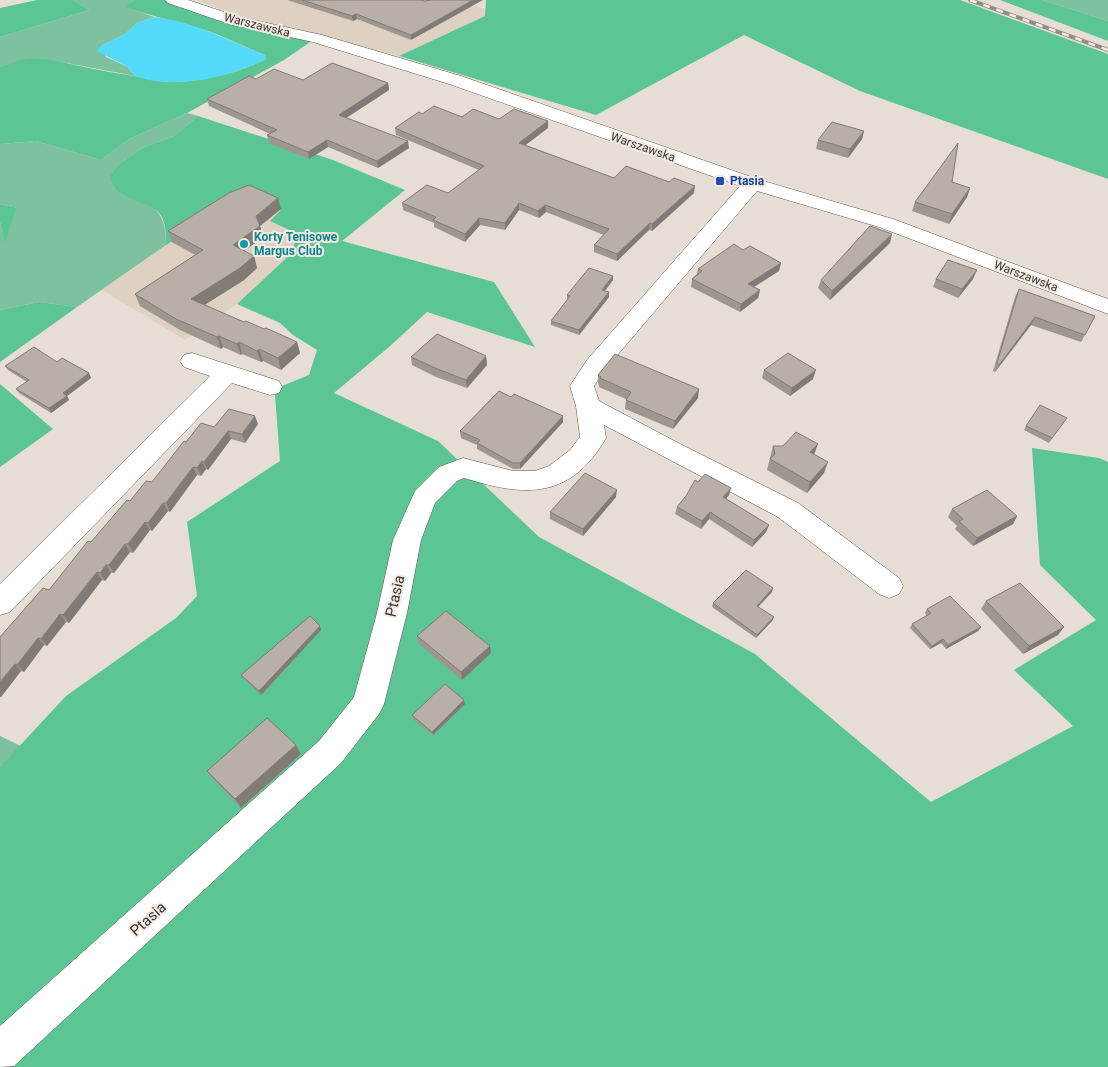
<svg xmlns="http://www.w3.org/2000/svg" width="1108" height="1067" viewBox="0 0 1108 1067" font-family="Roboto,sans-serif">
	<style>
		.built { fill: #ded1c1 }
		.green { fill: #7dc19e }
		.forest { fill: #5bc593 }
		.water { fill: #54dbfc }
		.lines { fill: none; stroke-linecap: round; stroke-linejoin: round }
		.minor-casing { stroke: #5e574f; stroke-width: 1 }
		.minor { fill: #fff; fill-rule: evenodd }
		.rail-casing { stroke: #928d87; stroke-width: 4 }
		.rail { stroke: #f3ebe2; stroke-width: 2.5; stroke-dasharray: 7; stroke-linecap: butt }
		.wall { fill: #9e9790 }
		.shaded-wall { fill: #817b75 }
		.building { fill: #b8b0a7; stroke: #817b75 }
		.transit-dot { fill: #1a4fb4; stroke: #f3ebe2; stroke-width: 2 }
		.culture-dot { fill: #0f9aa8; stroke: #f3ebe2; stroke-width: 2 }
		.labels { text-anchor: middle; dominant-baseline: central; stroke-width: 4; stroke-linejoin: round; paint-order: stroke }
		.far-street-label { font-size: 12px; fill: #383532; stroke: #f3ebe2 }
		.far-transit-label { font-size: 12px; font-weight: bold; fill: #164399; stroke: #f3ebe2; text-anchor: start }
		.far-culture-label { font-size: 12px; font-weight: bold; fill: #0d838f; stroke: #f3ebe2; text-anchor: start }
		.street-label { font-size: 15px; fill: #383532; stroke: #f3ebe2 }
	</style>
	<rect width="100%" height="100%" fill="#e6ded5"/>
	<g class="built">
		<polygon points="196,0 455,0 486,9 485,16 399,56 239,16"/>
		<polygon points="250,195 282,210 296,233 293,252 237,304 185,340 102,290 166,245"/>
	</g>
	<g class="green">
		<polygon points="73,0 134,0 126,7 154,17 137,23 125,34 101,46 106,57 128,67 135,76 61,62 26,59 0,67 0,37 90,10"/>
		<polygon points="1042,0 1108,0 1108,21"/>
		<path d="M187,113L198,116L174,136L142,148L119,164L118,190C148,204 167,206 166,245L77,307L39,302L0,310V222L5,240L17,208L0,204V144L36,141L101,160L129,139Z"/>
		<polygon points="0,736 21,746 0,767"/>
	</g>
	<g class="forest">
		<polygon points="37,0 73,0 90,10 0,37 0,8"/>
		<path d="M134,0H174L316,38L284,60L187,113L129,139L101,160L36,141L0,144V67C8,64 17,60 26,59C47,57 73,65 94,69C159,81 205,89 266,59L265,55C247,48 229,39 211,32C182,22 153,17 125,7Z"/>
		<polygon points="486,0 960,0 1108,54 1108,179 860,91 744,35 596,115 399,56 485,16"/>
		<polygon points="1000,0 1042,0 1108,21 1108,41"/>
		<path d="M198,116L333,160L405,190L342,241L494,282L535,347L427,312L389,347L334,393L438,441L539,537L755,654L931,802L1073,726L1014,670L1096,620L1040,565L1032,448L1099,458L1108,462V1067H0V767L66,696L176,618L197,596L187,522L280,461L275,395L282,386L309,375L317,350L293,335L280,323L237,304L293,252L296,233L270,221L281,210L250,195L166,245C168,198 145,211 118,191C115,188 112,182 109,178L119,164L142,148L174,136Z"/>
		<polygon points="0,204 17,208 5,242 0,222"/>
		<polygon points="39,302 77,307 0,362 0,310"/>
		<polygon points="0,384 53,429 0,467"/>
	</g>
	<path class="water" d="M154,17C193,21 229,41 265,55L267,59C228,77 177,91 135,76L128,67L97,51L101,46L125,34L137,23Z"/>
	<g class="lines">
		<defs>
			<g id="minor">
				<path d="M165,0H188L239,17L322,35L461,76L760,180L893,219L1108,299V314L879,227L757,191L603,372L594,386L599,401L682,445L798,503L899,578L903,586L899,594L889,598L879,594L778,517L604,425L606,438C570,500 525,497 464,478L457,481L435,503L421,540L407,613L384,704L379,714L341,763L14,1066L0,1067V1026L319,741L354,697L377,613L393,540L415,491L439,467L463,458L513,471H535L549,466L570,450L580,437L576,406L570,386L587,360L740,186L449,84L313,42L229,24L168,3Z"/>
				<polygon points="192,353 279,381 282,387 279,393 270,395 232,383 10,612 0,615 0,584 210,376 184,367 180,361 184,355"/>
			</g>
		</defs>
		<use href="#minor" class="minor-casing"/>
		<use href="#minor" class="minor"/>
		<defs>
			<polyline id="rail" points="970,0 1108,50"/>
		</defs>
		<use href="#rail" class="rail-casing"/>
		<use href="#rail" class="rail"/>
	</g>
	<g class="wall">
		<polygon points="287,0 421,0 411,40 357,19 353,21"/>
		<polygon points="256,79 388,83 389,90 346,118 409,148 378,168 328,147 309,159 269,143 267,135 270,134 209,106 207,99"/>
		<polygon points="422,114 499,119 548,121 548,128 525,145 614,178 694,193 652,231 649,230 617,261 594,252 594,245 604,235 546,212 539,218 519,210 505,230 480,225 465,242 434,227 434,223 403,210 402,203 448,193 479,170 396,135 395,128"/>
		<polygon points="864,131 862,139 848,158 816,149 818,140"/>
		<polygon points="952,182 970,188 967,197 949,224 912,211 915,202"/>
		<polygon points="281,209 260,226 263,237 244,251 254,256 257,268 244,280 204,305 244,322 297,342 300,353 281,370 263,361 261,362 242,354 241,355 223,347 221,349 180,330 140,306 135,294 195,255 172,242 168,231"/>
		<polygon points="890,243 830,300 818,288 821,280"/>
		<polygon points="743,250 781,263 779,271 754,287 760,290 758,298 740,312 691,287 692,279 697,274 698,269"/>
		<polygon points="613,276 613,280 605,291 609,297 579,335 551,325 551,321 567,300 567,295"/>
		<polygon points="936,279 973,279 958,298 933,287"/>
		<polygon points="1019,289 1095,316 1081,342 1031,325 995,372 993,371 1015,297"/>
		<polygon points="486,356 487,365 467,388 436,377 412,365 411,357"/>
		<polygon points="57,362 89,373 91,378 67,396 69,400 51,413 19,393 16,389 27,382 8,370 5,366"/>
		<polygon points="764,370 813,379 790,396 762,378"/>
		<polygon points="598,375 698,398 673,429 625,409 626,399 599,387 599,385 598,384"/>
		<polygon points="511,397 563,416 563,422 520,469 513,469 477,449 477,445 461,438 460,431"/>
		<polygon points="1064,422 1049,443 1024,430 1026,426"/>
		<polygon points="258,424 245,443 231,439 208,470 206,469 201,476 197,475 170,512 168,511 152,531 150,530 133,553 130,552 114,573 111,573 105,581 102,580 69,623 66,622 47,646 44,645 24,672 21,671 1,697 0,697 0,637 49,590 91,542 130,501 152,482 186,442 214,427"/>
		<polygon points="773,446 814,454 824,473 807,493 767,470"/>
		<polygon points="698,482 729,495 726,499 769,525 766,532 752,547 709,519 701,529 675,514 677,507"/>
		<polygon points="616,497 583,536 550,519 550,512"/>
		<polygon points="952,509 1017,516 1013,524 973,546 955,529 957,526 948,517"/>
		<polygon points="772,592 758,607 774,617 772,621 756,638 712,607 713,603"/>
		<polygon points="986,601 1058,635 1023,654 981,609"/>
		<polygon points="927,609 981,627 978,631 946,649 941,643 930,649 910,628 912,624 927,616 925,613"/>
		<polygon points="321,630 261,695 243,678 241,675"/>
		<polygon points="417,636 491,653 462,680 419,644"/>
		<polygon points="465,704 433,735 413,719 412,715"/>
		<polygon points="301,754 241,808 214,780 207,771"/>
	</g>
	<g class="shaded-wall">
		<polygon points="473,0 483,0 411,40 411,35"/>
		<polygon points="356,14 357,19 353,21 352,16"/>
		<polygon points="388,83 389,90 340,122 339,115"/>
		<polygon points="548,121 548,128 519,150 519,143"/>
		<polygon points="864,131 862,139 848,158 850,149"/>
		<polygon points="327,140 328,147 309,159 308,152"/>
		<polygon points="408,141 409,148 378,168 377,161"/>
		<polygon points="695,186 694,193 652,231 652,224"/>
		<polygon points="970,188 967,197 949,224 952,214"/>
		<polygon points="278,198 281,209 260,226 263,237 236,257 233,245 256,216"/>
		<polygon points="519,203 519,210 505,230 505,223"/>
		<polygon points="545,205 546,212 539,218 538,211"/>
		<polygon points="479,218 480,225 465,242 465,234"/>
		<polygon points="650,223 649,230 617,261 617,254"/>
		<polygon points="892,234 890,243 830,300 832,291"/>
		<polygon points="254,256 257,268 244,280 195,311 191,299"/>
		<polygon points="781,263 779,271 746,292 748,284"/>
		<polygon points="977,270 973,279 958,298 962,289"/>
		<polygon points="613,276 613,280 602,294 602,290"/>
		<polygon points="760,290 758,298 740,312 741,304"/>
		<polygon points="609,292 609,297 579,335 579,330"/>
		<polygon points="1035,317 1031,325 995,372 999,365"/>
		<polygon points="219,336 223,347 221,349 217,337"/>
		<polygon points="239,342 242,354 241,355 237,344"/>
		<polygon points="297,342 300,353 281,370 278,358"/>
		<polygon points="259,349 263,361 261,362 257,351"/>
		<polygon points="486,356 487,365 467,388 466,380"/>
		<polygon points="816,370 813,379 790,396 792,388"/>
		<polygon points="89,373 91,378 67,396 69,400 51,413 49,408 63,393"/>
		<polygon points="699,389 698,398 673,429 675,421"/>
		<polygon points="255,416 258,424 245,443 242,434"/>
		<polygon points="563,416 563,422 520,469 520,463"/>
		<polygon points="228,431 231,439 208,470 204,462"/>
		<polygon points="818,444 814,455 810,452"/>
		<polygon points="202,461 206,469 201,476 197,468"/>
		<polygon points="828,462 824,473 807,493 810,482"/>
		<polygon points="193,467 197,475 170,512 166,503"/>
		<polygon points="731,488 729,495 721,505 723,497"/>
		<polygon points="617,490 616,497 583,536 583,529"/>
		<polygon points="163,503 168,511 152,531 148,523"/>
		<polygon points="710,512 709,519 701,529 702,521"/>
		<polygon points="1017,516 1013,524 973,546 977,538"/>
		<polygon points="145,522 150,530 133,553 128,544"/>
		<polygon points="769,525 766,532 752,547 754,540"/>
		<polygon points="125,544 130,552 114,573 109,565"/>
		<polygon points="106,565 111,573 105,581 100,573"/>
		<polygon points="97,572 102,580 69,623 63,615"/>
		<polygon points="773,588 772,592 756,609 757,606"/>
		<polygon points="60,614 66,622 47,646 41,639"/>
		<polygon points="774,617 772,621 756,638 757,635"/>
		<polygon points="320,626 321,630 261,695 259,691"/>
		<polygon points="981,627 978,631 946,649 948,645"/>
		<polygon points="1064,627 1058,635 1023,654 1029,646"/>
		<polygon points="38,638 44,645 24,672 17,665"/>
		<polygon points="943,639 941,643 930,649 932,646"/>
		<polygon points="490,646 491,653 462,680 461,672"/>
		<polygon points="15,664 21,671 1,697 0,696 0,682"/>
		<polygon points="464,700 465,704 433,735 432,732"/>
		<polygon points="296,745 301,754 241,808 235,799"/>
	</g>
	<g class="building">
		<polygon points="302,0 421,0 424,1 432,0 473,0 411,35 356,14 352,16"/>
		<polygon points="332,63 388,83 339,115 408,141 377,161 327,140 308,152 267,135 277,130 207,99 249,76 256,79 274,69 303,80"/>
		<polygon points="434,106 462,117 473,109 499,119 514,109 548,121 519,143 614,178 626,166 669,182 674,178 695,186 652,224 650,223 617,254 594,245 609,229 545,205 538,211 519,203 505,223 479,218 465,234 433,220 436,217 402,203 427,185 448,193 484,166 395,128 419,112 422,114"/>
		<polygon points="832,122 864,131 850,149 818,140"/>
		<polygon points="958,143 952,182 970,188 952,214 915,202"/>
		<polygon points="249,185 278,198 256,216 260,226 233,245 254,256 240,268 191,299 244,322 246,321 264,329 266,328 297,342 278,358 259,349 257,351 239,342 237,344 219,336 217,337 176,319 135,294 203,250 168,231 229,193"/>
		<polygon points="870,226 892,234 832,291 821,280"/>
		<polygon points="734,244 743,250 750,246 781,263 748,284 760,290 741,304 692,279 702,271 698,269"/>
		<polygon points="948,260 977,270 962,289 936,279"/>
		<polygon points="589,268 613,276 602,290 609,292 579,330 551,321 570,296 567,295"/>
		<polygon points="1019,289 1095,316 1085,335 1035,317 999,365 997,363"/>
		<polygon points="437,334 486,356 466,380 435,368 411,357"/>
		<polygon points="34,347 57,362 62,358 89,373 63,393 67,396 49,408 16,389 29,380 5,366"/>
		<polygon points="788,353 816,370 792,388 764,370"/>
		<polygon points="615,354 699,389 675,421 626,400 631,392 600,378 601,377 598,375"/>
		<polygon points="499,391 511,397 514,394 563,416 520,463 513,463 477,443 480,440 460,431"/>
		<polygon points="1040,405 1067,418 1052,438 1026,426"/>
		<polygon points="229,409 255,416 242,434 228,431 204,462 202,461 197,468 193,467 166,503 163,503 148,523 145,522 128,544 125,544 109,565 106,565 100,573 97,572 63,615 60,614 41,639 38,638 17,665 15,664 0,682 0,637 43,588 49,590 88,541 91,542 127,500 130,501 146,481 152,482 184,441 186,442 201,423 214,427"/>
		<polygon points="796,432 818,444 810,452 828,462 810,482 770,459 775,454 773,446 783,446"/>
		<polygon points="585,473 617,490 583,529 550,512"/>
		<polygon points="705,474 731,488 723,497 769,525 754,540 710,512 702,521 677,507 686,496 695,480 698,482"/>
		<polygon points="987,490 1017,516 977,538 959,521 963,519 952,509"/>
		<polygon points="746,570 773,588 757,606 774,617 757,635 713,603"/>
		<polygon points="1020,583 1064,627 1029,646 986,601"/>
		<polygon points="950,596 981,627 948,645 943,639 932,646 912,624 931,613 927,609"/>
		<polygon points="446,611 490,646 461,672 417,636"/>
		<polygon points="310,616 320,626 259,691 241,675"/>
		<polygon points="445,684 464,700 432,732 412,715"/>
		<polygon points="267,718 296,745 235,799 207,771"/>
	</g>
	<rect class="transit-dot" x="715" y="176" width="10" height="10" rx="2.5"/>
	<circle class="culture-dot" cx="244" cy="244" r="5"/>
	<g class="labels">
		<g class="far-street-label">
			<text transform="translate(257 25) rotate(14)">Warszawska</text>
			<text transform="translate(643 147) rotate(19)">Warszawska</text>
			<text transform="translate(1026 276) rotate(21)">Warszawska</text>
		</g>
		<g class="far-transit-label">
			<text x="730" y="181">Ptasia</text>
		</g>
		<g class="far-culture-label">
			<text x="254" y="237">Korty Tenisowe<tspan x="254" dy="14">Margus Club</tspan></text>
		</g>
		<g class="street-label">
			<text transform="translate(395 596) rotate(-77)">Ptasia</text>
			<text transform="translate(148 919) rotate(-42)">Ptasia</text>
		</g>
	</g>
</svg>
